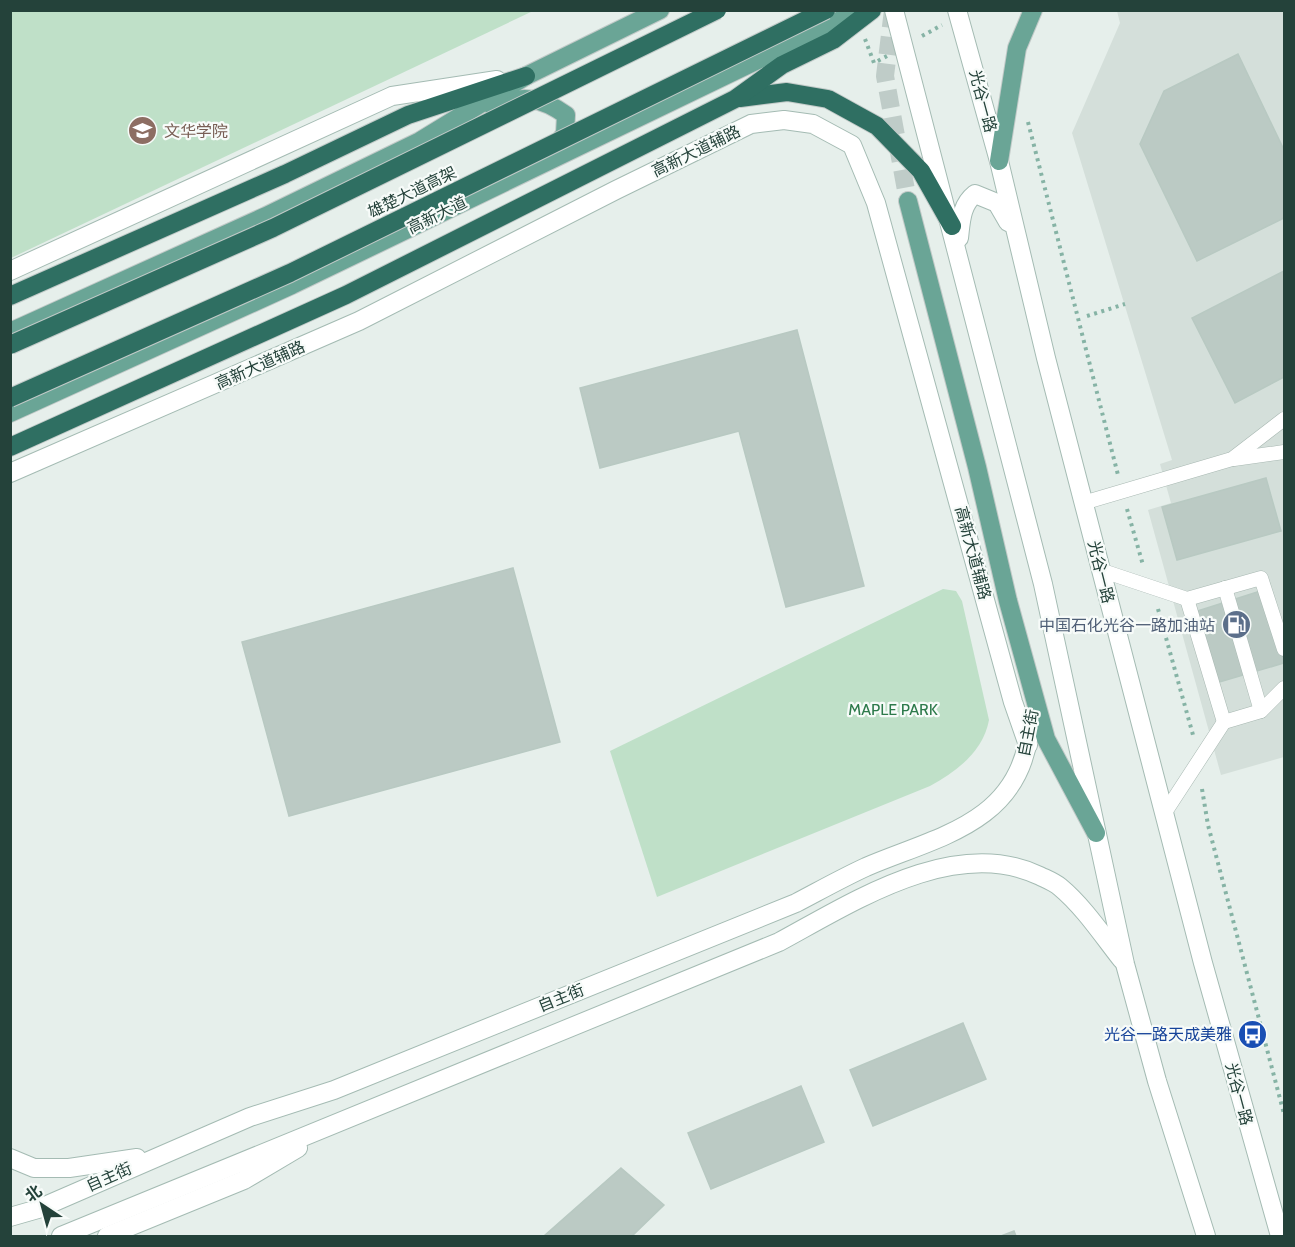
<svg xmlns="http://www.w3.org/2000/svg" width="1295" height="1247" viewBox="0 0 1295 1247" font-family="Cabin,'Noto Sans SC',sans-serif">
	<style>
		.built { fill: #d4dfda }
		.green { fill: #bfe0c8 }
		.building { fill: #bbcac4; stroke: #b8c9c2; stroke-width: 1.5 }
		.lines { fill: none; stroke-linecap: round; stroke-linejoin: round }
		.primary-tunnel { stroke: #bfccc8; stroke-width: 18; stroke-dasharray: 18 9; stroke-linecap: butt }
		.lane-casing { stroke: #a8b8b2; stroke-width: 15 }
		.secondary-casing { stroke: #a4bbb3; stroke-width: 20 }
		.primary-casing { stroke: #c2cac8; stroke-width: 20 }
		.highway-casing { stroke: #c2cac8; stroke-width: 20 }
		.path { stroke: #86b3a5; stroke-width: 4; stroke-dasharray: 3 4.5; stroke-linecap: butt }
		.lane { stroke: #fff; stroke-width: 14 }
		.secondary { stroke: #fff; stroke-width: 18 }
		.primary { stroke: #6aa596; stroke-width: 18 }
		.highway { stroke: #2f6f62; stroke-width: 18 }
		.highway-bridge-casing { stroke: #c2cac8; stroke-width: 20; stroke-linecap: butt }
		.highway-bridge { stroke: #2f6f62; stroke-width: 18 }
		.labels { text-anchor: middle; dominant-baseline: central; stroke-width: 4.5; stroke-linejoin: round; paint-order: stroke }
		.street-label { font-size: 16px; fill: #24423a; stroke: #f7fbf9 }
		.education-label { font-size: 16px; fill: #785e54; stroke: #f7fbf9; text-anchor: start }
		.service-label { font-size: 16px; fill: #4e5e75; stroke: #f7fbf9; text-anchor: end }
		.park-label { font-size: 16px; fill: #2d7a4b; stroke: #f7fbf9 }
		.transit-label { font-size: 16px; fill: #164399; stroke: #f7fbf9; text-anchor: end }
	</style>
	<rect width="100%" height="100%" fill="#e6efeb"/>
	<polygon class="built" points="1117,11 1284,11 1284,757 1221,775 1148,510 1171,503 1160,464 1172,460 1072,133 1120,23"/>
	<g class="green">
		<polygon points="11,10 533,10 533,11 11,258"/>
		<path d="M943,589L956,591L962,601L989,720C983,752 957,771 930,786L657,897L610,751Z"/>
	</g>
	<g class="building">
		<polygon points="1238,54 1284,150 1284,218 1197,261 1140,144 1164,91"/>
		<polygon points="1284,271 1284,377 1235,403 1192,318"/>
		<polygon points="797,330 864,586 786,607 739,431 600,468 580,388"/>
		<polygon points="1266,478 1281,531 1177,560 1162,507"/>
		<polygon points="513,568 560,742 289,816 242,642"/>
		<polygon points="1270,588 1284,637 1284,663 1209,685 1188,614"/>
		<polygon points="963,1023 986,1079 873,1126 850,1070"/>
		<polygon points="801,1086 824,1142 711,1189 688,1133"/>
		<polygon points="621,1168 664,1205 632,1236 544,1236"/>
		<polygon points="1014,1231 1016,1236 1001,1236"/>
	</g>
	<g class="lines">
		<polyline class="primary-tunnel" points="893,10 885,76 908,201"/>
		<defs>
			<g id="lane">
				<polyline points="1234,459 1284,452"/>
				<polyline points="1083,503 1232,459 1284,419"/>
				<polyline points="1100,570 1187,599 1261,578 1284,649"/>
				<polyline points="1225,588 1261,711"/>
				<polyline points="1187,599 1224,722"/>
				<polyline points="1164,814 1224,722 1261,711 1284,688"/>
			</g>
			<g id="secondary">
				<polyline points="894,10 1043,584 1125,964 1157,1081 1206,1236"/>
				<polyline points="957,10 999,161 1046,358 1203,963 1280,1236"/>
				<path d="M959,238C961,221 961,205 975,194L997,203L1008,222"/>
				<polyline points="10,271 392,96 497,80"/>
				<polyline points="10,473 359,321 616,190 751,124 784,120 813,124 852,145 876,203 1013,702 1028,745"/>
				<polyline points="10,1158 34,1168 69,1168 137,1158"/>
				<path d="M10,1217L38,1209L250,1117L334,1090L796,903C819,891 842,878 866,867C936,837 1017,824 1029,734"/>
				<path d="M61,1236L779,942C853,902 955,835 1040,876C1046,879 1054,882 1060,887C1084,907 1103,936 1122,960"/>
				<polyline points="107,1236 244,1180 298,1148"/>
			</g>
			<g id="primary">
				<path d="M493,107C521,94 541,97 566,115L565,133L555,150"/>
				<polyline points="999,161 1017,48 1033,10"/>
				<polyline points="908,201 977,467 1008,601 1046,739 1096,833"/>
				<polyline points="10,332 266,216 420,141 526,76 660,10"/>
				<polyline points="10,413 292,285 861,10"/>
			</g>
			<g id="highway">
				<polyline points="740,98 787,92 828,99 877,126 921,171 952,226"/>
				<polyline points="10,296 285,174 408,115 526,76"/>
				<polyline points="10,447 346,295 735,99 782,65 833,40 872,10"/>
			</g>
		</defs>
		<use href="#lane" class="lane-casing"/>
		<use href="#secondary" class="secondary-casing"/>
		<use href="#primary" class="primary-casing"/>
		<use href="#highway" class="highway-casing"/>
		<g class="path">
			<polyline points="922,36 942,25"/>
			<polyline points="865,39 874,63 887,56"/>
			<polyline points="1028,122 1118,475"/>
			<polyline points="1087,316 1125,304"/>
			<polyline points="1127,509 1143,565"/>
			<polyline points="1158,609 1193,735"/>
			<polyline points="1202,789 1208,825 1284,1114"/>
		</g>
		<use href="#lane" class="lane"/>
		<use href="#secondary" class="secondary"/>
		<use href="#primary" class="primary"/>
		<use href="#highway" class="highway"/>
		<defs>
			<g id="highway-bridge">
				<polyline points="10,345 273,228 717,10"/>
				<polyline points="10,398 290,273 826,10"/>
			</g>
		</defs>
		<use href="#highway-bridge" class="highway-bridge-casing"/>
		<use href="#highway-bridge" class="highway-bridge"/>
	</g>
	<defs>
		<symbol id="university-disc" viewBox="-11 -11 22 22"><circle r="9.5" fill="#8d6e63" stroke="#f7fbf9"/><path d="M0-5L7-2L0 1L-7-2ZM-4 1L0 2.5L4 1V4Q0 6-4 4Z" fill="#fff"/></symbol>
		<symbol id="fuel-disc" viewBox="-11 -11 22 22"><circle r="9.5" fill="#5c6f8a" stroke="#f7fbf9"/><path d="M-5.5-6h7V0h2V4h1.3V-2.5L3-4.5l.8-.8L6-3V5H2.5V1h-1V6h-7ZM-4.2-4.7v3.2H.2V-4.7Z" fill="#fff"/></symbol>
		<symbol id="bus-disc" viewBox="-11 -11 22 22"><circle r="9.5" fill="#1a4fb4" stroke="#f7fbf9"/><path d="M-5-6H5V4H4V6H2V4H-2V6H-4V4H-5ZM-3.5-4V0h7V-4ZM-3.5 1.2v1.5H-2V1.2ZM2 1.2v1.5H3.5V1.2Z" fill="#fff"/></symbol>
	</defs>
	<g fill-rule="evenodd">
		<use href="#university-disc" x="126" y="114" width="33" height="33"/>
		<use href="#fuel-disc" x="1220" y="608" width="33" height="33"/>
		<use href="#bus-disc" x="1236" y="1018" width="33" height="33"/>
	</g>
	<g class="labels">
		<g class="street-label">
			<text transform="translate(983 101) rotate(75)">光谷一路</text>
			<text transform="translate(696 151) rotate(-26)">高新大道辅路</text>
			<text transform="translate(412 192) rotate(-26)">雄楚大道高架</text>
			<text transform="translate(437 215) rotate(-26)">高新大道</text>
			<text transform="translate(260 365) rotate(-24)">高新大道辅路</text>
			<text transform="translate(973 553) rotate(75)">高新大道辅路</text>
			<text transform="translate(1101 572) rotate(76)">光谷一路</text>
			<text transform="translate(1028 733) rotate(-79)">自主街</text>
			<text transform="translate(561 998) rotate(-22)">自主街</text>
			<text transform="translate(1239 1094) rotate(75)">光谷一路</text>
			<text transform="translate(109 1177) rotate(-24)">自主街</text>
		</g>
		<g class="education-label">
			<text x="164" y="131">文华学院</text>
		</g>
		<g class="service-label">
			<text x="1215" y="625">中国石化光谷一路加油站</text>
		</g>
		<g class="park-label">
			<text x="893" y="709">MAPLE PARK</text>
		</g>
		<g class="transit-label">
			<text x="1232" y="1034">光谷一路天成美雅</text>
		</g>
	</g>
	<rect width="1295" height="1247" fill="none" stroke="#24423a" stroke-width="24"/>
	<g transform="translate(42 1205) rotate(324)" stroke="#f7fbf9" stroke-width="4.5" paint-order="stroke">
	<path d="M0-4.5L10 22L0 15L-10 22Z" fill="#24423a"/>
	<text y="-9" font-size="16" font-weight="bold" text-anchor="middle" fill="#24423a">北</text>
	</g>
</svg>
